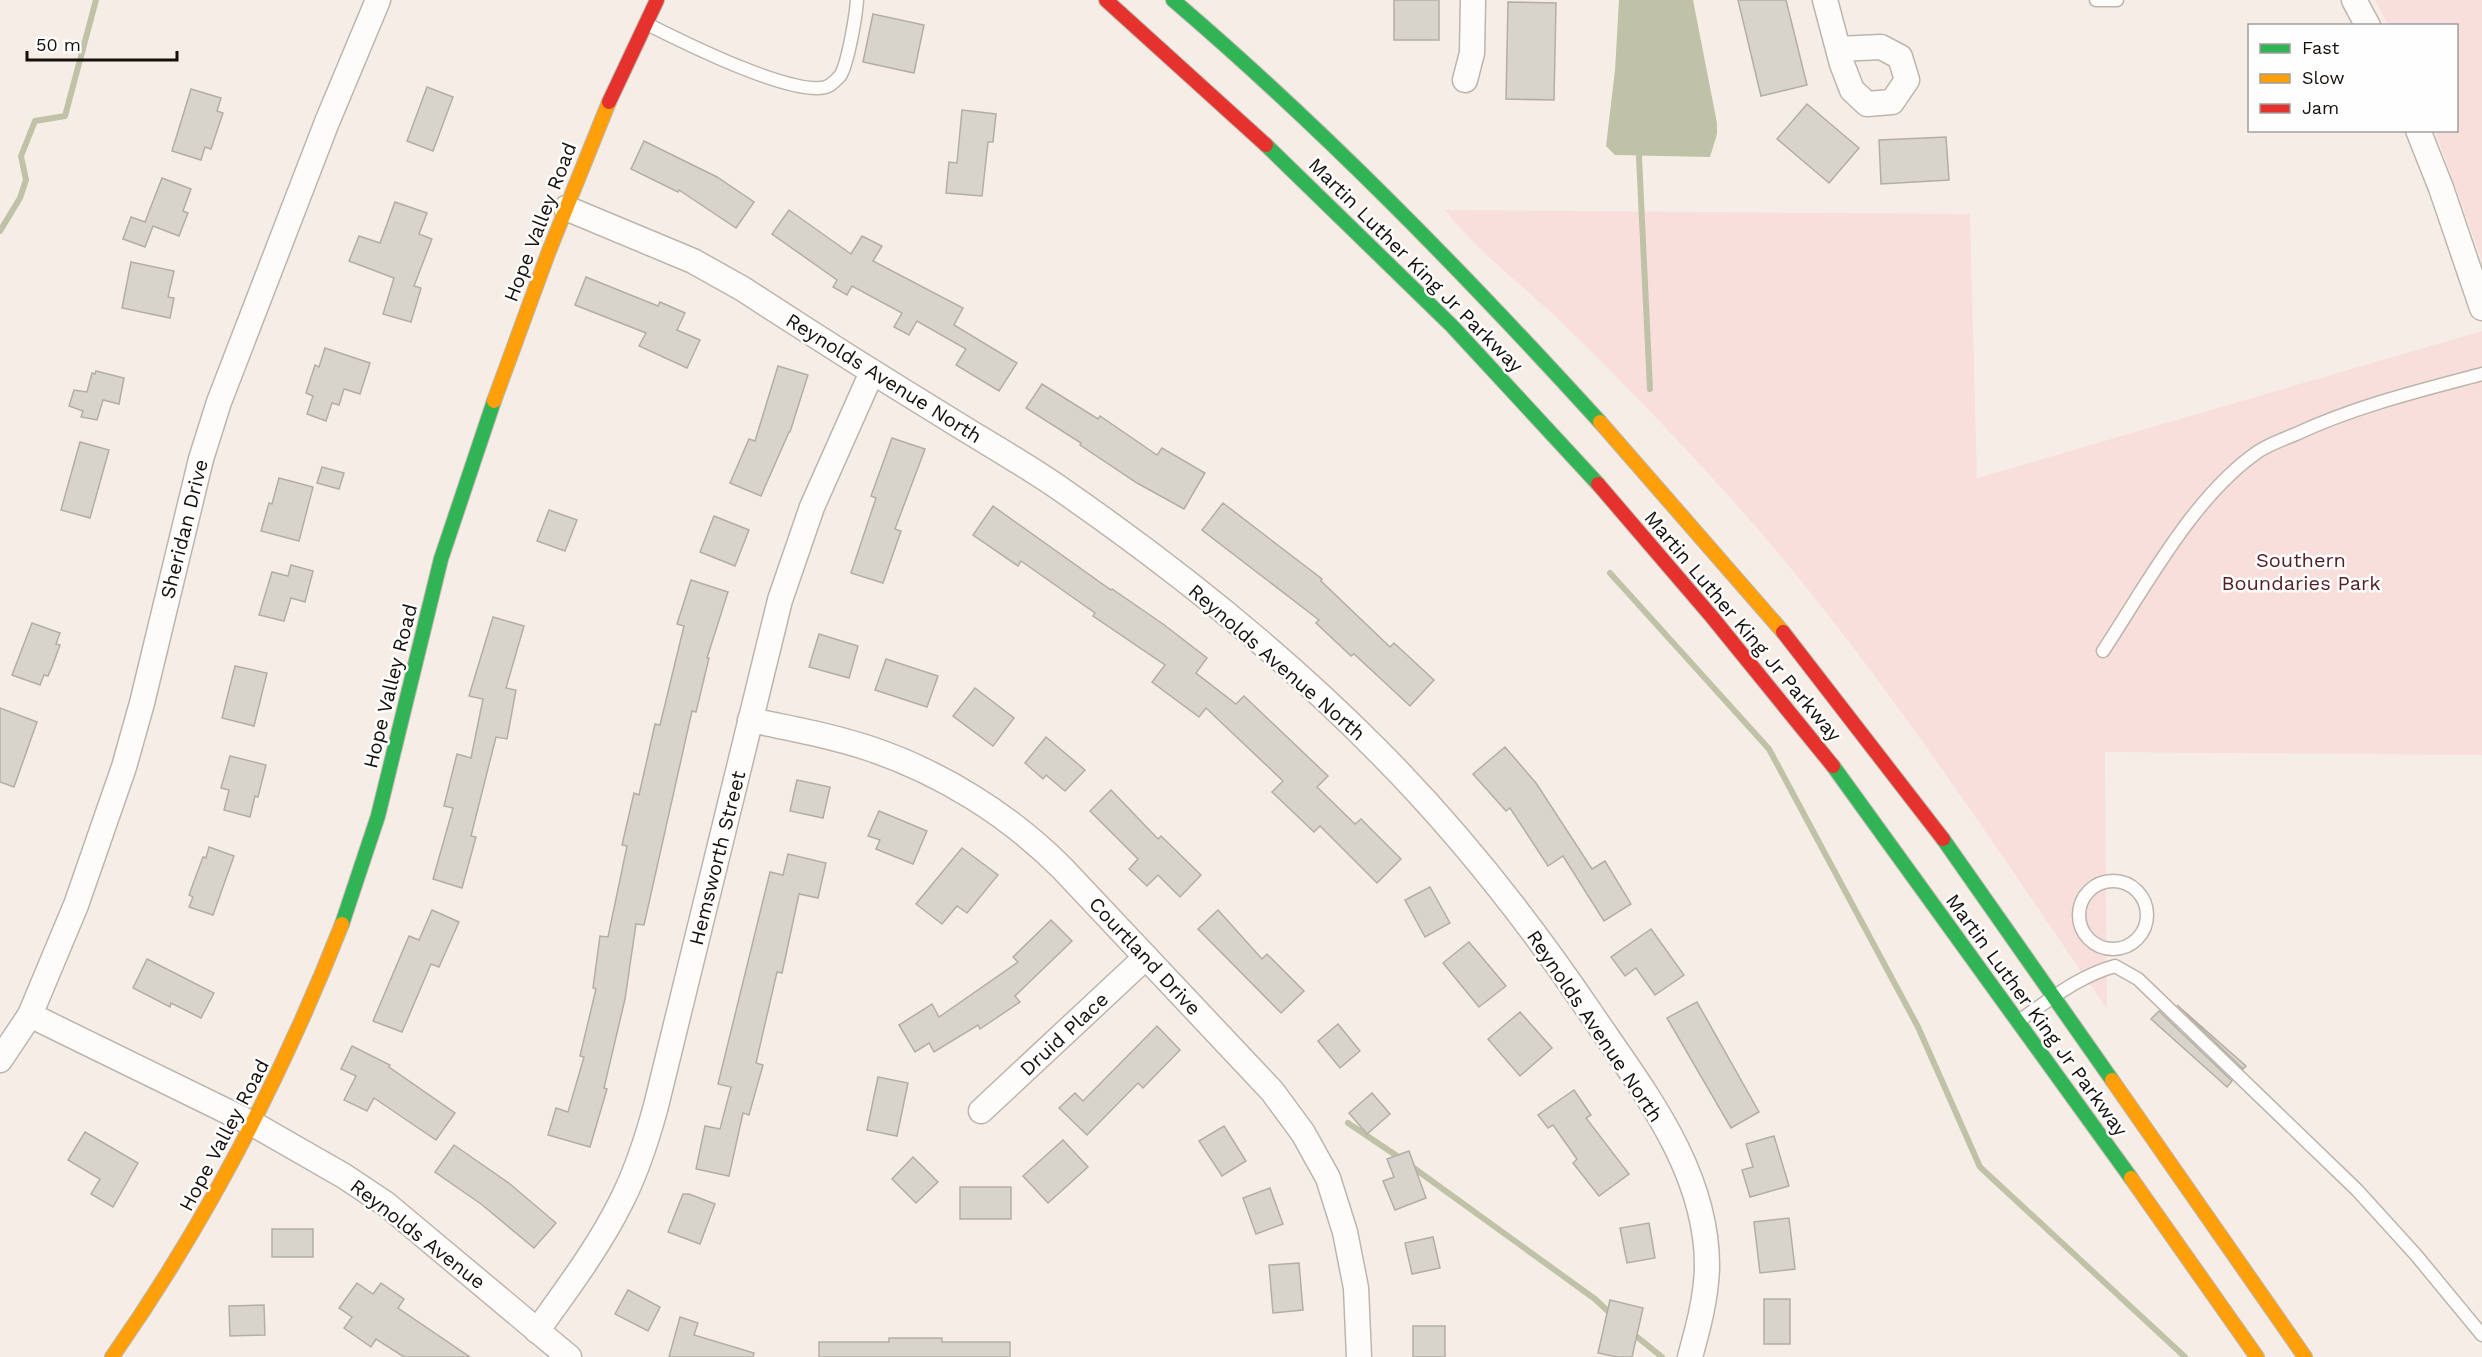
<svg xmlns="http://www.w3.org/2000/svg" width="2482" height="1357" viewBox="0 0 2482 1357" font-family="'Work Sans',sans-serif">
	<style>
		.green { fill: #f8dfdc }
		.water { fill: #bfc2a7 }
		.lines { fill: none; stroke-linecap: round; stroke-linejoin: round }
		.stream { stroke: #bfc2a7; stroke-width: 6 }
		.building { fill: #d8d3cb; stroke: #b2aea6; stroke-width: 1.5 }
		.lane-casing { stroke: #bcb5ae; stroke-width: 15 }
		.street-casing { stroke: #bcb5ae; stroke-width: 27 }
		.fast-casing { stroke: #bcb5ae; stroke-width: 16 }
		.slow-casing { stroke: #bcb5ae; stroke-width: 16 }
		.jam-casing { stroke: #bcb5ae; stroke-width: 16 }
		.lane { stroke: #fefcfb; stroke-width: 12 }
		.street { stroke: #fefcfb; stroke-width: 24 }
		.fast { stroke: #30b455; stroke-width: 14 }
		.slow { stroke: #ff9f0a; stroke-width: 14 }
		.jam { stroke: #e5322d; stroke-width: 14 }
		.labels { text-anchor: middle; dominant-baseline: central; stroke-width: 5; stroke-linejoin: round; paint-order: stroke }
		.street-label { font-size: 20px; fill: #16100b; stroke: #fefefe }
		.park-label { font-size: 20px; fill: #521d23; stroke: #fefefe }
	</style>
	<rect width="100%" height="100%" fill="#f6eee6"/>
	<g class="green">
		<polygon points="2375,0 2482,0 2482,261 2435,131 2456,130 2456,26 2388,25"/>
		<path d="M1445,210L1970,214L1977,478L2482,331V755L2105,752L2107,1009C1985,833 1869,651 1725,492C1670,431 1613,372 1554,315C1517,281 1476,250 1445,210Z"/>
	</g>
	<polygon class="water" points="1619,0 1693,0 1717,123 1717,134 1710,157 1615,155 1606,146 1615,70"/>
	<g class="lines">
		<g class="stream">
			<polyline points="1641,150 1639,157 1650,389"/>
			<polyline points="0,231 20,198 26,180 21,156 35,121 65,116 96,0"/>
			<polyline points="1610,573 1769,749 1918,1027 1980,1167 2185,1357"/>
			<polyline points="1348,1123 1403,1160"/>
			<polyline points="1411,1166 1595,1299 1612,1315"/>
			<polyline points="1631,1332 1662,1357"/>
		</g>
	</g>
	<g class="building">
		<rect x="1394" y="0" width="45" height="40"/>
		<polygon points="1738,0 1786,0 1807,85 1761,96"/>
		<polygon points="1508,2 1556,3 1554,100 1506,99"/>
		<polygon points="873,14 924,25 914,73 863,62"/>
		<polygon points="427,87 453,97 433,151 407,141"/>
		<polygon points="191,89 221,98 217,111 223,113 211,149 205,147 201,160 172,151"/>
		<polygon points="1807,104 1859,148 1829,183 1777,139"/>
		<polygon points="962,110 996,114 993,142 988,142 982,196 946,193 949,162 957,163"/>
		<polygon points="1946,137 1949,180 1881,184 1879,140"/>
		<polygon points="644,141 717,177 754,202 736,228 679,190 678,192 631,169"/>
		<polygon points="162,178 191,189 183,211 188,213 179,236 153,226 145,247 123,239 131,217 145,222"/>
		<polygon points="395,202 427,213 419,234 432,239 414,286 421,288 411,322 383,314 394,278 349,261 359,236 380,243"/>
		<polygon points="789,210 851,254 862,236 882,246 873,261 963,308 954,325 1017,363 999,391 956,365 966,349 917,321 909,335 894,327 902,313 852,286 847,295 833,287 837,280 772,234"/>
		<polygon points="131,262 174,271 168,297 174,298 170,318 122,308"/>
		<polygon points="586,277 658,306 660,302 685,313 677,330 700,340 687,368 639,346 646,333 575,305"/>
		<polygon points="325,348 370,363 360,394 344,389 339,405 332,403 326,421 307,414 313,396 306,393 315,365 319,367"/>
		<polygon points="778,366 808,375 790,432 789,432 761,496 730,483 749,439 755,441"/>
		<polygon points="96,371 124,378 119,404 103,400 97,420 81,417 83,411 69,406 74,390 87,392 92,373 95,374"/>
		<polygon points="1042,384 1098,419 1100,416 1157,455 1162,448 1205,473 1184,509 1137,483 1080,445 1081,443 1026,408"/>
		<polygon points="892,438 925,449 895,529 901,531 883,583 851,573 876,498 871,496"/>
		<polygon points="80,442 109,450 90,518 61,510"/>
		<polygon points="322,467 344,473 339,489 317,483"/>
		<polygon points="279,478 313,487 299,541 261,531 269,503 272,504"/>
		<polygon points="1223,503 1322,579 1321,581 1390,647 1394,643 1434,680 1410,706 1354,654 1351,656 1316,623 1319,620 1202,530"/>
		<polygon points="993,506 1111,590 1112,589 1163,624 1207,658 1196,673 1236,704 1244,696 1328,776 1317,787 1355,824 1361,819 1401,859 1377,883 1320,826 1314,832 1272,792 1283,781 1206,708 1199,717 1152,682 1165,665 1093,616 1095,613 1021,561 1018,566 973,535"/>
		<polygon points="549,510 577,520 565,551 537,541"/>
		<polygon points="714,516 749,530 735,566 700,552"/>
		<polygon points="291,565 313,571 305,602 291,598 284,621 259,615 272,572 288,576"/>
		<polygon points="691,580 728,592 707,658 709,658 696,712 692,711 644,925 636,924 625,999 604,1088 607,1089 590,1147 548,1135 556,1108 568,1112 584,1057 580,1056 596,989 593,988 600,936 608,937 627,846 622,845 634,793 639,795 655,724 660,725 684,626 677,624"/>
		<polygon points="493,617 524,626 506,688 516,690 507,739 496,737 471,836 476,837 462,888 433,879 453,808 444,806 457,754 471,758 483,699 469,696"/>
		<polygon points="32,623 60,633 56,644 60,645 52,667 48,676 44,675 40,685 12,675"/>
		<polygon points="819,634 858,646 849,678 809,667"/>
		<polygon points="886,659 938,676 927,707 875,690"/>
		<polygon points="235,666 267,673 254,726 222,718"/>
		<polygon points="975,688 1014,718 993,746 953,716"/>
		<polygon points="0,708 37,722 14,787 0,782"/>
		<polygon points="1046,737 1085,770 1065,791 1046,775 1043,779 1025,763"/>
		<polygon points="1505,747 1536,783 1592,869 1605,861 1631,904 1604,921 1563,856 1548,866 1510,808 1506,811 1473,774"/>
		<polygon points="230,756 266,765 258,797 255,796 250,817 224,810 229,790 221,788"/>
		<polygon points="797,780 830,787 823,818 790,811"/>
		<polygon points="1111,790 1158,839 1161,836 1201,875 1180,897 1158,875 1147,886 1129,869 1138,859 1090,811"/>
		<polygon points="879,811 927,831 913,864 876,849 880,840 868,836"/>
		<polygon points="209,847 234,856 213,915 189,907 193,897 189,895 203,857 206,858"/>
		<polygon points="962,848 998,875 967,913 957,906 942,924 916,904"/>
		<polygon points="788,854 826,863 818,898 799,894 782,973 777,972 756,1063 763,1065 749,1115 743,1113 729,1176 696,1169 705,1126 720,1129 731,1087 718,1084 770,872 783,875"/>
		<polygon points="1430,887 1450,923 1425,937 1405,900"/>
		<polygon points="432,910 459,922 439,967 431,964 402,1032 373,1021 409,936 419,940"/>
		<polygon points="1218,910 1262,959 1267,954 1304,991 1281,1013 1198,929"/>
		<polygon points="1051,920 1072,941 1015,996 1020,1002 980,1029 978,1025 934,1052 929,1043 915,1052 899,1025 932,1004 939,1017 1018,962 1013,957"/>
		<polygon points="1651,929 1684,975 1655,995 1636,968 1625,976 1611,957"/>
		<polygon points="1469,942 1506,986 1479,1007 1443,963"/>
		<polygon points="147,959 214,993 201,1018 171,1003 170,1007 133,988"/>
		<polygon points="1697,1002 1759,1112 1731,1128 1667,1018"/>
		<polygon points="2177,1005 2246,1066 2243,1069"/>
		<polygon points="2159,1011 2232,1081 2227,1087 2151,1019"/>
		<polygon points="1520,1012 1552,1048 1520,1076 1488,1039"/>
		<polygon points="1338,1024 1360,1051 1340,1068 1318,1041"/>
		<polygon points="1157,1026 1180,1050 1143,1088 1138,1083 1087,1135 1059,1108 1075,1093 1083,1101"/>
		<polygon points="352,1046 390,1065 389,1067 455,1113 436,1140 374,1098 367,1111 344,1100 356,1076 341,1069"/>
		<polygon points="878,1077 908,1083 897,1136 867,1130"/>
		<polygon points="1574,1090 1591,1115 1586,1118 1629,1174 1599,1196 1573,1163 1577,1159 1553,1125 1548,1128 1538,1115"/>
		<polygon points="1372,1093 1390,1114 1367,1134 1349,1113"/>
		<polygon points="1224,1126 1246,1161 1222,1176 1199,1141"/>
		<polygon points="85,1132 138,1163 113,1207 91,1194 100,1179 68,1160"/>
		<polygon points="1774,1136 1789,1186 1750,1197 1742,1170 1753,1167 1746,1144"/>
		<polygon points="1063,1140 1088,1167 1048,1203 1023,1176"/>
		<polygon points="454,1145 510,1184 556,1223 534,1248 481,1204 435,1172"/>
		<polygon points="1409,1151 1426,1198 1395,1210 1383,1181 1394,1177 1387,1159"/>
		<polygon points="913,1157 938,1182 916,1203 892,1179"/>
		<rect x="960" y="1187" width="51" height="32"/>
		<polygon points="1270,1188 1283,1224 1256,1234 1243,1198"/>
		<polygon points="683,1194 689,1194 715,1204 700,1244 668,1232"/>
		<polygon points="1789,1218 1795,1269 1760,1273 1754,1222"/>
		<polygon points="1649,1223 1655,1258 1627,1263 1620,1228"/>
		<rect x="272" y="1229" width="41" height="28"/>
		<polygon points="1433,1237 1440,1268 1412,1274 1405,1243"/>
		<polygon points="1299,1263 1303,1310 1273,1313 1269,1265"/>
		<polygon points="357,1283 373,1294 381,1283 404,1299 398,1308 470,1357 404,1357 376,1339 371,1347 344,1328 352,1317 339,1308"/>
		<polygon points="628,1290 660,1307 648,1331 615,1314"/>
		<rect x="1764" y="1299" width="26" height="45"/>
		<polygon points="1610,1300 1643,1308 1632,1357 1617,1357 1598,1353"/>
		<polygon points="264,1305 265,1335 230,1336 229,1306"/>
		<polygon points="680,1317 698,1323 694,1335 754,1353 753,1357 669,1357"/>
		<rect x="1413" y="1326" width="32" height="31"/>
		<polygon points="889,1338 942,1338 942,1342 1010,1342 1010,1357 819,1357 819,1342 889,1342"/>
	</g>
	<g class="lines">
		<defs>
			<g id="lane">
				<polyline points="2096,0 2117,0"/>
				<path d="M647,24C677,39 803,103 830,85C833,83 838,78 840,76C848,64 856,15 857,0"/>
				<path d="M2103,651C2146,586 2194,495 2259,451C2270,444 2284,439 2296,434C2356,406 2418,391 2482,374"/>
				<circle cx="2113" cy="915" r="34"/>
				<path d="M2020,1020C2051,999 2079,976 2115,966L2138,979L2357,1190L2416,1255L2482,1335"/>
			</g>
			<g id="street">
				<polyline points="1825,0 1842,64 1852,90 1867,104 1892,102 1907,80 1900,57 1881,47 1838,49"/>
				<polyline points="2354,0 2368,26"/>
				<polyline points="1465,80 1472,53 1473,0"/>
				<polyline points="2418,130 2441,188 2482,308"/>
				<path d="M566,208L693,261L743,289C810,333 878,376 947,418C985,442 1025,464 1062,490C1173,567 1281,653 1376,749C1455,828 1527,919 1590,1012C1642,1089 1708,1170 1707,1268C1706,1299 1698,1328 1690,1357"/>
				<path d="M750,720C790,728 832,736 871,749C942,773 1009,815 1062,868L1272,1091L1303,1133L1328,1178L1345,1232L1356,1288L1359,1357"/>
				<polyline points="30,1015 255,1125 344,1176 386,1204 569,1357"/>
				<polyline points="0,1060 30,1015 76,905 124,767 142,703 201,459 219,402 327,122 378,0"/>
				<polyline points="981,1111 1146,957"/>
				<path d="M537,1331C567,1289 598,1248 621,1202C637,1171 647,1139 656,1106L780,600L812,507L872,372"/>
			</g>
			<g id="fast">
				<path d="M1173,0C1325,130 1466,275 1600,422"/>
				<polyline points="1266,145 1452,326 1598,484"/>
				<polyline points="1833,766 2131,1178"/>
				<polyline points="1943,839 2112,1080"/>
				<polyline points="342,924 378,816 441,559 494,401"/>
			</g>
			<g id="slow">
				<polyline points="494,401 549,251 609,102"/>
				<polyline points="1600,422 1783,632"/>
				<polyline points="2112,1080 2305,1357"/>
				<polyline points="2131,1178 2257,1357"/>
				<path d="M112,1357C208,1220 281,1079 342,924"/>
			</g>
			<g id="jam">
				<polyline points="1106,0 1266,145"/>
				<polyline points="609,102 657,0"/>
				<polyline points="1598,484 1712,617 1833,766"/>
				<polyline points="1783,632 1943,839"/>
			</g>
		</defs>
		<use href="#lane" class="lane-casing"/>
		<use href="#street" class="street-casing"/>
		<use href="#fast" class="fast-casing"/>
		<use href="#slow" class="slow-casing"/>
		<use href="#jam" class="jam-casing"/>
		<use href="#lane" class="lane"/>
		<use href="#street" class="street"/>
		<use href="#fast" class="fast"/>
		<use href="#slow" class="slow"/>
		<use href="#jam" class="jam"/>
	</g>
	<g class="labels">
		<g class="street-label">
			<text transform="translate(540 222) rotate(-69)">Hope Valley Road</text>
			<text transform="translate(1416 265) rotate(45)">Martin Luther King Jr Parkway</text>
			<text transform="translate(884 378) rotate(32)">Reynolds Avenue North</text>
			<text transform="translate(184 529) rotate(-76)">Sheridan Drive</text>
			<text transform="translate(1743 626) rotate(50)">Martin Luther King Jr Parkway</text>
			<text transform="translate(1277 662) rotate(41)">Reynolds Avenue North</text>
			<text transform="translate(390 686) rotate(-76)">Hope Valley Road</text>
			<text transform="translate(717 858) rotate(-76)">Hemsworth Street</text>
			<text transform="translate(1145 956) rotate(47)">Courtland Drive</text>
			<text transform="translate(2037 1015) rotate(54)">Martin Luther King Jr Parkway</text>
			<text transform="translate(1595 1026) rotate(56)">Reynolds Avenue North</text>
			<text transform="translate(1064 1034) rotate(-43)">Druid Place</text>
			<text transform="translate(224 1135) rotate(-62)">Hope Valley Road</text>
			<text transform="translate(418 1234) rotate(38)">Reynolds Avenue</text>
		</g>
		<g class="park-label">
			<text x="2301" y="560">Southern<tspan x="2301" dy="23">Boundaries Park</tspan></text>
		</g>
	</g>
	<rect x="2248" y="24" width="210" height="108" fill="#fefefe" stroke="#a19f9d" stroke-width="1.5"/>
	<rect x="2260" y="44" width="30" height="9" fill="#30b455" stroke="#a19f9d" stroke-width="1.5"/>
	<text x="2302" y="54" font-size="18" fill="#16100b">Fast</text>
	<rect x="2260" y="74" width="30" height="9" fill="#ff9f0a" stroke="#a19f9d" stroke-width="1.5"/>
	<text x="2302" y="84" font-size="18" fill="#16100b">Slow</text>
	<rect x="2260" y="104" width="30" height="9" fill="#e5322d" stroke="#a19f9d" stroke-width="1.5"/>
	<text x="2302" y="114" font-size="18" fill="#16100b">Jam</text>
	<path d="M27 51v9h150v-9" fill="none" stroke="#16100b" stroke-width="3"/>
	<text x="36" y="51" font-size="18" fill="#16100b" stroke="#fefefe" stroke-width="4.5" paint-order="stroke">50 m</text>
</svg>
